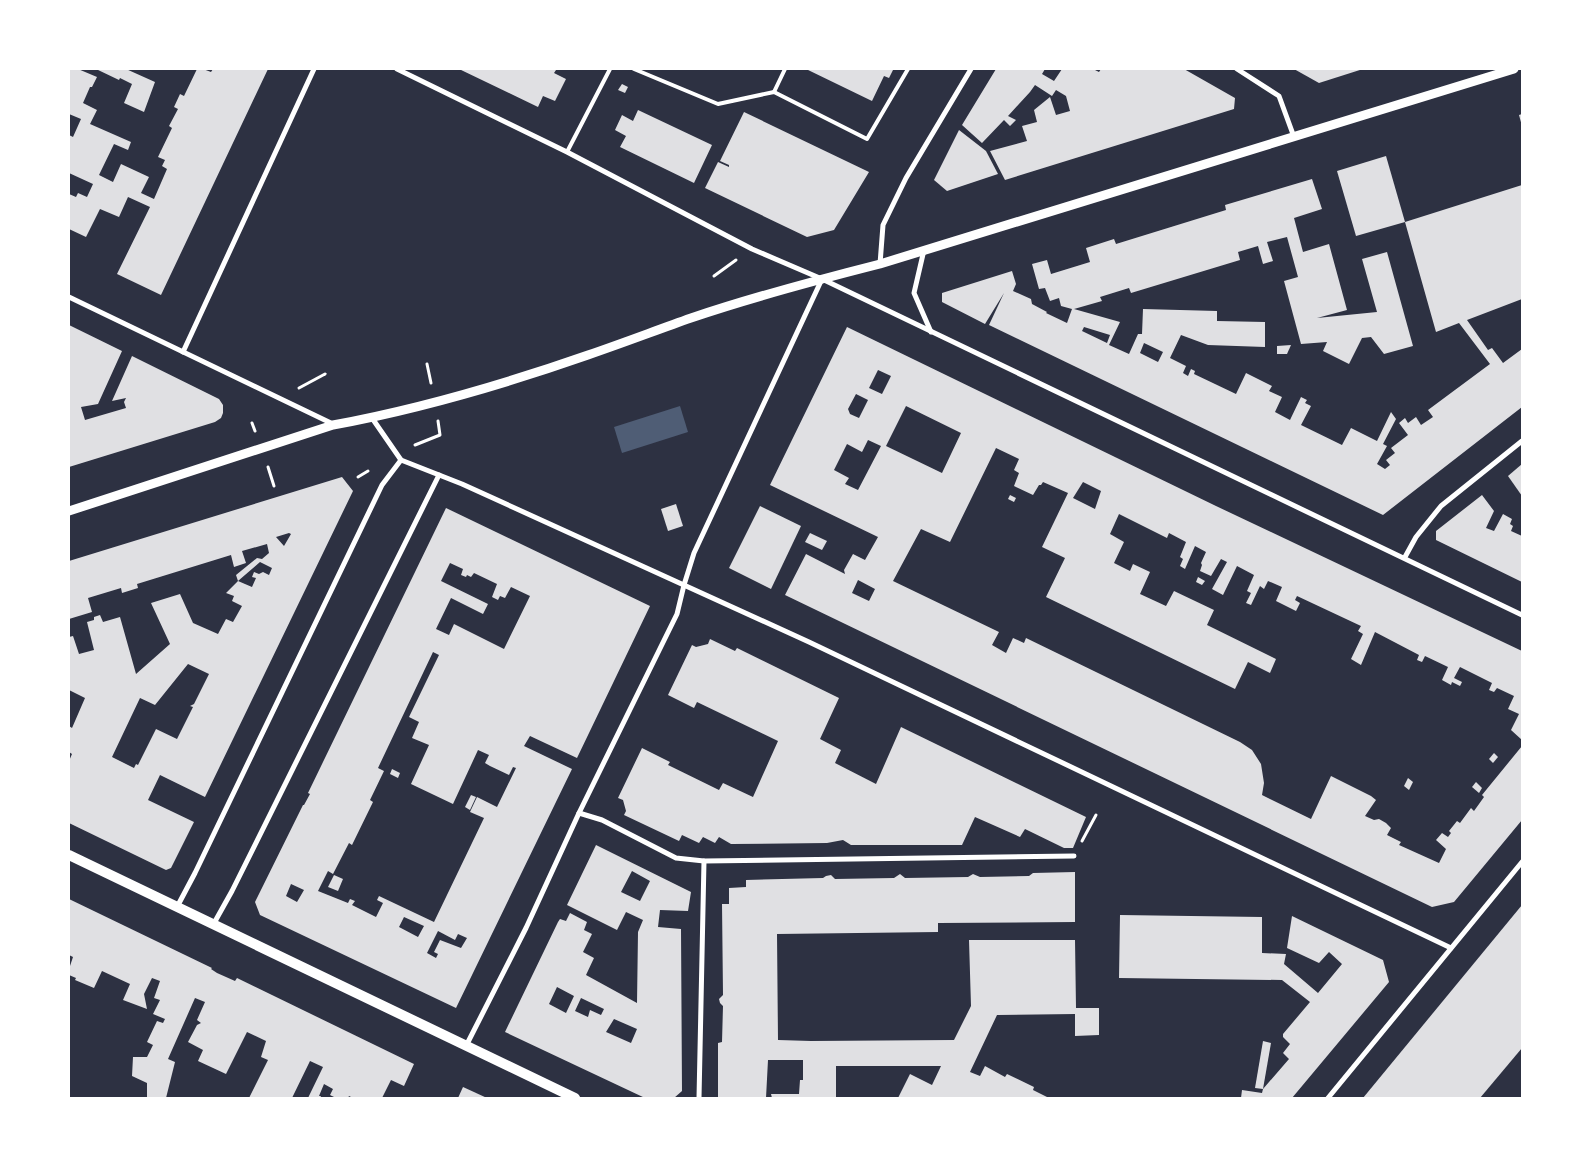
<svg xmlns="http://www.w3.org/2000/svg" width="1591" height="1167" viewBox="0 0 1591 1167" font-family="Commissioner,sans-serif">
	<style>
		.water { fill: #4f5d75 }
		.building { fill: #e0e0e3; fill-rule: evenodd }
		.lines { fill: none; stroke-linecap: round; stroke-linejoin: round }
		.path { stroke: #fff; stroke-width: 3 }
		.service { stroke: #fff; stroke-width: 4 }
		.minor { stroke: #fff; stroke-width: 5 }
		.tertiary { stroke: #fff; stroke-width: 9 }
		.secondary { stroke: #fff; stroke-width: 10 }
	</style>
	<rect width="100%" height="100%" fill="#2d3142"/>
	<polygon class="water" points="680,406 688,432 622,453 614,427"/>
	<g class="building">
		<polygon points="69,69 78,69 97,77 92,87 90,87 83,103 97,110 90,124 131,142 128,150 114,144 99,175 113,182 121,164 149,177 141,193 154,199 167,169 162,166 165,160 158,157 172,128 169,126 178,109 174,107 180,94 184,96 197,69 203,69 211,72 213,69 268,69 161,295 117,274 150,207 128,197 119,217 100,209 86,237 69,229 69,194 76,197 78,193 87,197 93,184 69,173 69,135 73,137 81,119 69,114"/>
		<polygon points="96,69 126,69 155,82 144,112 124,103 132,84 120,78 119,80"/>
		<polygon points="459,69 553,69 556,70 554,73 566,79 555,101 543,96 538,107"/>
		<polygon points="806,69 890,69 893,70 889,78 884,76 872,101"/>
		<polygon points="996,69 1045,69 1042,74 1054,81 1062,69 1093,69 1099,72 1101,69 1184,69 1235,98 1234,109 1005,180 990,151 1027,141 1022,126 1037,122 1034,110 1050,97 1056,115 1070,111 1066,96 1056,90 1052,96 1035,85 1030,92 1008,116 1016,120 1010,126 1004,120 982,143 962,125"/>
		<polygon points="1294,69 1363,69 1319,83"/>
		<polygon points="622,84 628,87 625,93 618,90"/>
		<polygon points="638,110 712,145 694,183 620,147 626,136 615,130 622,115 633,121"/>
		<polygon points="744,112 869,172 834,230 807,237 705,188 718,162 729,167 729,165 720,161"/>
		<polygon points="1522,114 1522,126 1519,115"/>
		<polygon points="959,130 986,151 998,174 947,191 934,180"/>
		<polygon points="1386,156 1405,222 1356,236 1337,171"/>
		<path d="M1312,179L1322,209L1294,218L1303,252L1329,244L1347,310L1317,318L1377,312L1362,259L1387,252L1413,346L1384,354L1371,337L1362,338L1349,364L1323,351L1327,342L1301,344L1284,281L1298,277L1287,237L1267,242L1273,261L1263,264L1258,246L1238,252L1240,260L1131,293L1129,288L1100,297L1102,301L1074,309L1120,322L1109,345L1129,354L1138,334H1142L1143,309L1217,311V321L1265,322V347L1208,345L1181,335L1170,358L1186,366L1183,373L1188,376L1191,369L1195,371L1194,374L1236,394L1246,373L1272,386L1269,391L1282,397L1275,412L1290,420L1301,397L1307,400L1305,403L1311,406L1301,425L1342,445L1351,428L1377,441L1391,412L1396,419L1383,444L1387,446L1377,464L1385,469L1390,465L1386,460L1395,453L1391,448L1408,435L1399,423L1405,418L1408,423L1416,417L1421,425L1433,417L1428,410L1490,364L1459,323L1436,332L1405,222L1522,185V299L1467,320L1488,350L1492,348L1503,363L1522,349V407L1383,515L989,325L1004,293L985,324L942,302V293L1012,271L1016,284L1013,291L1031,299L1032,304L1047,312L1046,313L1067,323L1072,309L1061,306L1059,298L1050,301L1045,288L1039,289L1032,264L1047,260L1051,274L1090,262L1086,248L1114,239L1116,244L1226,210L1225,205ZM1084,327L1110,335L1107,343L1082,331ZM1144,343L1163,352L1158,362L1140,353Z"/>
		<polygon points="69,325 122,351 98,404 81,407 85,420 126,408 124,402 126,398 112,401 132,356 219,399 223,405 223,413 221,418 215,422 69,467 69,379 70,376 69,375"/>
		<path d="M847,327L1216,506L1522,651V740L1511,730L1519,714L1508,709L1514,696L1497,688L1494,692L1489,690L1492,683L1460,667L1454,678L1462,682L1460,686L1452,682L1451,685L1442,680L1448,667L1425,656L1422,662L1417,660L1419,655L1375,632L1361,665L1351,659L1363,634L1358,631L1361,626L1297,596L1295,600L1300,603L1296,611L1276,601L1282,587L1268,581L1264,589L1260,586L1251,605L1246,603L1251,593L1247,591L1254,575L1237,566L1223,595L1212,589L1227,562L1221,559L1211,576L1200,571L1202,565L1201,563L1206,552L1195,546L1185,569L1180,566L1183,559L1180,557L1186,542L1169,533L1167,538L1119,514L1110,534L1124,542L1114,563L1130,571L1133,564L1150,572L1140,594L1166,606L1174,591L1214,610L1207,625L1276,659L1270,673L1248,662L1235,689L1046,597L1065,558L1042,547L1068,493L1043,482L1041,485H1039L1033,495L1014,486L1019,473L1014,470L1019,459L996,448L950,542L921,529L893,581L999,632L992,645L1006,653L1013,638L1024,643L1026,638L1240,742L1252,750L1261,764L1264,783L1262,795L1311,819L1331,776L1371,796L1376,800L1365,816L1374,820L1379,819L1386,823L1391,828L1387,835L1401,842L1399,845L1439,863L1446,849L1436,840L1442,833L1448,837L1451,833L1449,831L1457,821L1460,823L1471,808L1474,811L1484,797L1482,795L1522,746V820L1454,902L1432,907L785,595L806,554L845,574L844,570L853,554L865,560L878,537L770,485ZM878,370L891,376L882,394L869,388ZM856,394L868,400L859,418L850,414L848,409ZM906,406L961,433L942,473L886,446ZM868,440L881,446L858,490L845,484L849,478L834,470L847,444L862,452ZM1083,482L1101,491L1095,509L1073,498ZM858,580L875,589L869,601L852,593Z"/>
		<polygon points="1291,345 1287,354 1277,354 1277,346"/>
		<polygon points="1522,464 1522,496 1508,476"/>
		<path d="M342,477L353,491L205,797L160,775L148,800L194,822L171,868L166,870L69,823V761L72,754L69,752V726L72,728L85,698L69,690V637L73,636L79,654L94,650L87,622L94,620V617L100,615L103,622L120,617L136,674L170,644L151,603L180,594L193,623L218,634L226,619L233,622L242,606L232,601L234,596L226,593L238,581L252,587L256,578L252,577L254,572L259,574L263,572L269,575L272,568L260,562L238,581L236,575L257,558L262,559L269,553L267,544L242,551L246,563L234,567L231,555L137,584L138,588L122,593L121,588L88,598L92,612L69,619V561ZM289,533L291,534L284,546L276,537ZM188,664L209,674L194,704L190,706L193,707L177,739L156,729L138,765L136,764L134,768L112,757L140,698L155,705Z"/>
		<polygon points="1010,495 1016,498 1014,502 1008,499"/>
		<polygon points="1482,495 1494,511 1486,528 1494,531 1503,514 1512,519 1510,524 1513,526 1511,531 1522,536 1522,582 1436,540 1436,531"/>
		<polygon points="676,504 683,526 668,531 661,509"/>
		<polygon points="760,506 801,526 771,589 729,568"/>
		<path d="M446,508L650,606L577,758L530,736L524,746L572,769L456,1008L260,915L255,902L303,805H304L310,794L308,793ZM450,563L463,569L461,575L466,577L467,575L471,577L474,573L497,584L492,597L498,600L500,596L505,598L511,587L530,596L504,649L454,624L449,635L436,629L451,598L483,614L488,604L441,581ZM433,652L439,655L409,717L419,722L412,738L429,745L411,784L453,804L478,750L489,755L485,763L490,766L509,775L513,767L516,768L497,807L477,797L470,812L484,818L434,922L379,896L377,900L383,903L376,917L352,905L355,901L350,899L348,903L318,891L328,871L333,874L349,843L352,845L373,802L370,800L384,771L378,768ZM291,884L304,890L297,902L286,896ZM404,917L424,926L418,937L399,927ZM438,931L455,940L458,934L467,938L461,948L440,940L434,952L438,954L436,958L427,953Z"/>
		<polygon points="810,533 827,541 822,550 805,542"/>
		<polygon points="1198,577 1205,581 1202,585 1196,582"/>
		<polygon points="710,639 735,651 737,648 839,698 820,739 841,750 835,763 876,784 901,727 1086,817 1073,848 1064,848 1025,829 1020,837 975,817 962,845 851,845 843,840 827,843 731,844 719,837 715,843 703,837 699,843 682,835 679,841 624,815 626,811 623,800 618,798 642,748 670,762 668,765 719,790 723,783 753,797 778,741 697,702 694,708 668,695 692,645 696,647 708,644"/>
		<polygon points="1494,753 1498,757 1493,763 1489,759"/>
		<polygon points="392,769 400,773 398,778 390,774"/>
		<polygon points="1408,778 1413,782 1409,790 1404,786"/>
		<polygon points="1476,782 1482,788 1479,793 1472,787"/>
		<polygon points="471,795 476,797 470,810 465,807"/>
		<path d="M596,845L691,892L688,911L660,910L658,927L681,929L682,1091L674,1098H645L505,1032L558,922L560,919L566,921L570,913L587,922L584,930L592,934L583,952L594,958L586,975L637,1003L638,932L643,920L626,912L617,930L567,905ZM632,871L650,881L640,901L621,892ZM557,987L574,996L566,1013L549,1004ZM581,998L604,1009L601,1015L590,1010L588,1017L575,1011ZM614,1019L637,1029L631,1043L606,1032Z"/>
		<polygon points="1075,872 1075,922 938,923 938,932 777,934 778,1040 811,1041 954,1040 971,1006 969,940 1075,940 1076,1008 1099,1008 1099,1035 1075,1036 1075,1014 997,1015 970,1072 980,1076 985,1066 1005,1077 1007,1074 1034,1087 1033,1090 1049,1098 898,1098 910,1074 932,1085 941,1066 836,1066 836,1098 772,1098 771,1094 799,1094 800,1080 803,1080 803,1060 768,1060 766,1098 718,1098 718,1043 722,1042 723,1006 720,1003 719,999 723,995 722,904 729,904 729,888 746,887 746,880 823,878 826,876 831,875 835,879 894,878 900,874 905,878 968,877 973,874 980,877 1029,876 1033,873"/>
		<polygon points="334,875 343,879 338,891 328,887"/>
		<polygon points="69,899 212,968 211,969 217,973 235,981 237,978 414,1064 404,1086 391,1080 382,1098 353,1098 349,1096 348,1098 336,1098 330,1095 333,1089 324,1084 319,1096 321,1096 320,1098 308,1098 323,1067 310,1061 292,1098 249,1098 268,1060 261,1057 266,1041 247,1032 226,1074 198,1061 203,1050 188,1042 197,1025 201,1023 197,1020 205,1002 195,998 168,1059 175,1062 166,1098 147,1098 147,1083 132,1076 133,1057 147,1057 153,1045 147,1042 157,1021 163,1023 165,1019 153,1014 160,1000 154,998 160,981 152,978 144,994 147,1009 123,1000 130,984 102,971 94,988 75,980 76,978 69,975 69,966 70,966 73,957 69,955"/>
		<polygon points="1522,905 1522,1048 1480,1098 1363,1098"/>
		<polygon points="1120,915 1262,917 1262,953 1286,954 1284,964 1318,993 1342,964 1329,952 1319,963 1287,948 1292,916 1383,960 1389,982 1292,1098 1241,1098 1242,1090 1262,1093 1263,1089 1289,1059 1283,1053 1290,1044 1283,1037 1283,1034 1310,1002 1282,980 1119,978"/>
		<polygon points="1263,1041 1271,1043 1263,1089 1255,1088"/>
		<polygon points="463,1087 487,1098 458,1098"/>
	</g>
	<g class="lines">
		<g class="path">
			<polyline points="714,276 736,260"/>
			<polyline points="427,364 431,383"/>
			<polyline points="299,388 325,374"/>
			<polyline points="252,423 255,431"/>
			<polyline points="415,445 440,435 438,421"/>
			<polyline points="268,467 274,486"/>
			<polyline points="358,477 368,471"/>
			<polyline points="1082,841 1096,815"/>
		</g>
		<g class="service">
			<polyline points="634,69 718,104 774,92 867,139 908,69"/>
			<polyline points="774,92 785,69"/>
			<polyline points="567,152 610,69"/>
		</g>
		<g class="minor">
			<polyline points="397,69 567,152 752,249 822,279 1522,615"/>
			<polyline points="1237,69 1279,96 1294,137"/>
			<polyline points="924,250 914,293 931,332"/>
			<polyline points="880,264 883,225 906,178 971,69"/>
			<polyline points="69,297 333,424"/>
			<polyline points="183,352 314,69"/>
			<polyline points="372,418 401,460 462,484 809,642 1451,948"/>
			<polyline points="1405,557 1416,537 1441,506 1522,441"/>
			<polyline points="579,813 602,820 676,858 704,861 1074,856"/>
			<polyline points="177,907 195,873 382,485 401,460"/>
			<polyline points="213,925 232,891 439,475"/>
			<polyline points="466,1046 526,928 579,813 677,614 684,585 694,553 822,279"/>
			<polyline points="699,1098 704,861"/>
			<polyline points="1328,1098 1522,862"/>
		</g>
		<path class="tertiary" d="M69,511L333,425C420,409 505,384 588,355C623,343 657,330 691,318C753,297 817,280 880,264L1514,69"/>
		<polyline class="secondary" points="69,855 575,1098"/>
	</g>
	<rect width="1591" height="1167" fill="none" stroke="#ffffff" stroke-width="140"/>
</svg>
